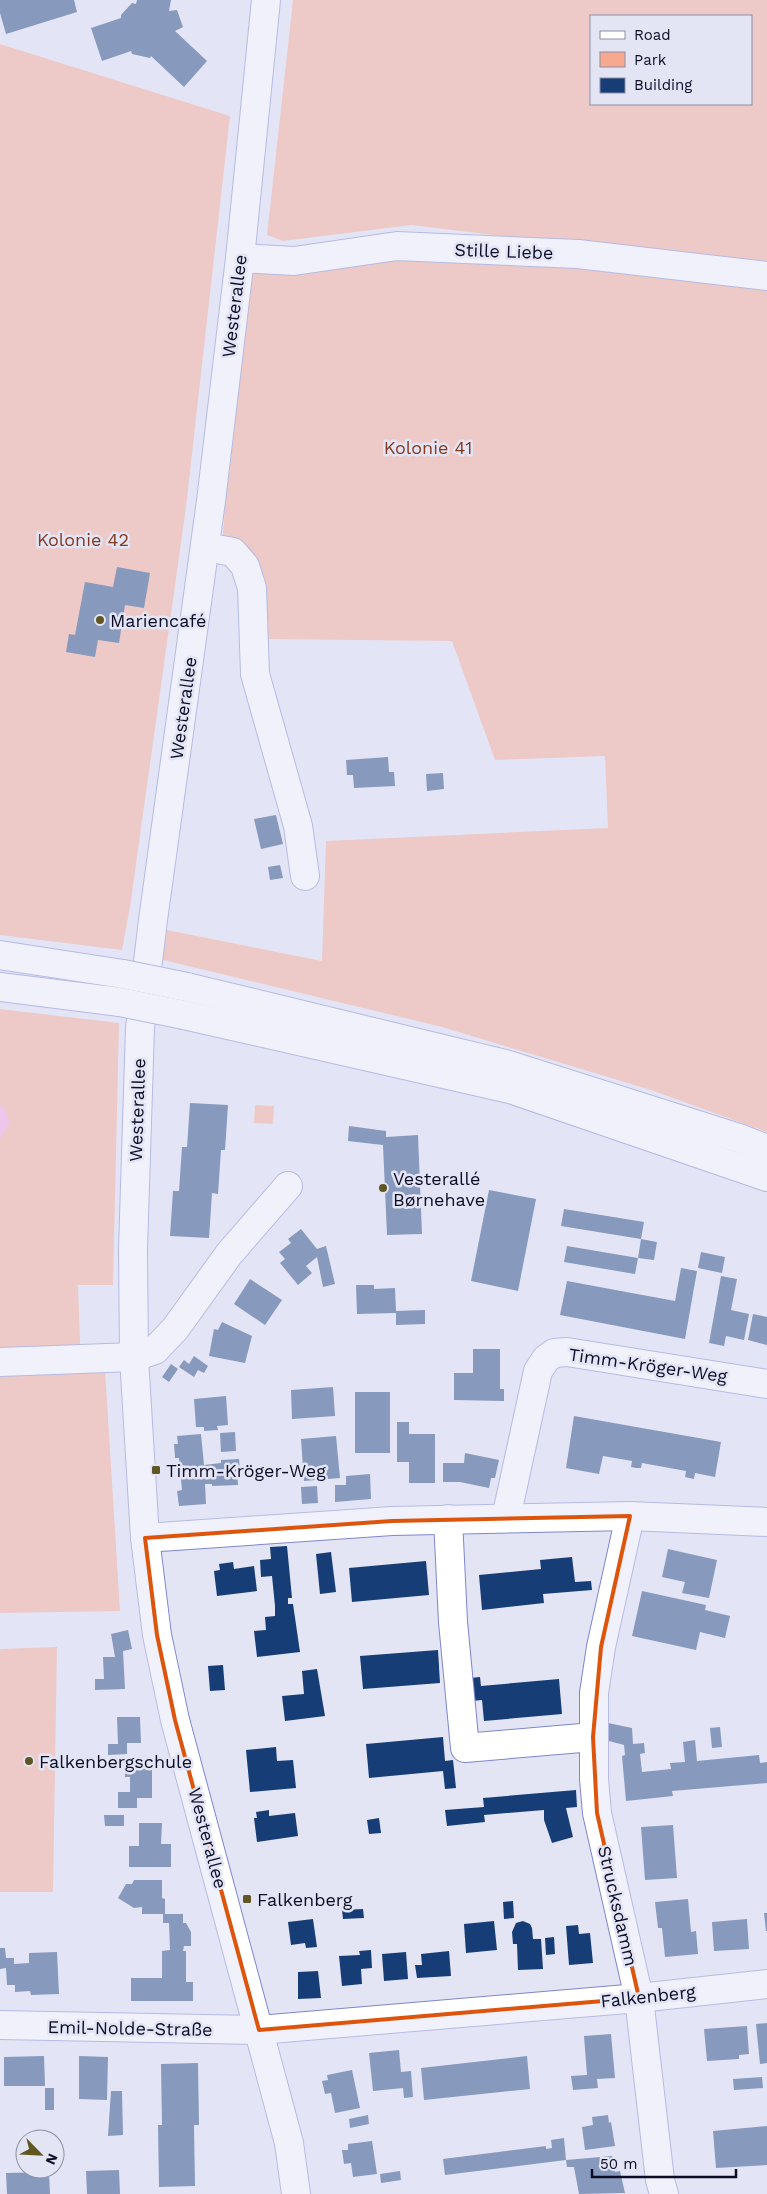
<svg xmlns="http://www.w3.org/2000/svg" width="767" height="2194" viewBox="0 0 767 2194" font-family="'Work Sans',sans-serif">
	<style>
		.green { fill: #f8a88f; fill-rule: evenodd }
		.water { fill: #faa0df }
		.building { fill: #173d76 }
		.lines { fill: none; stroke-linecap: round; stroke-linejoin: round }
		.minor-casing { stroke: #7f86ce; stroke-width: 30 }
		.highway-casing { stroke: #7f86ce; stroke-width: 30 }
		.minor { stroke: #fff; stroke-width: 28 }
		.highway { stroke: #fff; stroke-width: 28 }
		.highway-bridge-casing { stroke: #7f86ce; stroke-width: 30; stroke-linecap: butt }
		.highway-bridge { stroke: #fff; stroke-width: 28 }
		.marked { fill: none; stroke: #dd550d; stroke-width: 4; stroke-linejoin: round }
		.poi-dot { fill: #605622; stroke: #e3e5f5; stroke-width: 2 }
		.labels { text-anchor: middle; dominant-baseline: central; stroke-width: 5; stroke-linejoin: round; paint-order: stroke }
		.street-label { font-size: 18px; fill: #0c0c27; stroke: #e3e5f5 }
		.park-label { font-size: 18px; fill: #87371b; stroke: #e3e5f5 }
		.poi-label { font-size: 18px; fill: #0c0c27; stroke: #e3e5f5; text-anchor: start }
	</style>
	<rect width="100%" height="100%" fill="#e3e5f5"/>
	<g class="green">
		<path d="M293,0H767V268L411,225L283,241L267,235ZM591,16H751V104H591Z"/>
		<polygon points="0,44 230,116 186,507 130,907 122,950 0,935"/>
		<polygon points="400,251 586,263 767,288 767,1132 651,1090 442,1027 159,959 162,929 322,961 326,841 608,828 605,756 495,760 452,641 266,639 222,546 244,265"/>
		<polygon points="0,1009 119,1023 113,1285 78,1285 81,1369 105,1369 120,1611 0,1613"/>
		<polygon points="255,1105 274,1106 273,1124 254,1123"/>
		<polygon points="57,1647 53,1892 0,1892 0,1649"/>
	</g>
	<polygon class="water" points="0,1106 4,1107 10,1123 0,1139"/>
	<g class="building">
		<polygon points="0,0 74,0 77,12 6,34 0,13"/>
		<polygon points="137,0 171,0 169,11 177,10 183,27 175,31 207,61 184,87 151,56 150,58 132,54 131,51 102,61 91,28 121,18 121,15 132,3 136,4"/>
		<polygon points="117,567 150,573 144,608 125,605 119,643 98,640 95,657 66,652 69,634 75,635 85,582 113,587"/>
		<polygon points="388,757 389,772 394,772 395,786 354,788 353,775 347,775 346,760"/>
		<polygon points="443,773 444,789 427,791 426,774"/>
		<polygon points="276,815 283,844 261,849 254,819"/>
		<polygon points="280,865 283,878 270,880 268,867"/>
		<polygon points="190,1103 228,1105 225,1150 221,1150 218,1194 212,1193 209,1238 170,1236 173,1191 179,1191 182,1147 187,1147"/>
		<polygon points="349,1126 386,1131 386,1137 418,1135 422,1234 387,1235 383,1145 348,1141"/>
		<polygon points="489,1190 536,1199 518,1291 471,1281"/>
		<polygon points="564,1209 644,1222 641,1239 561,1226"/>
		<polygon points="301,1229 317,1249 326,1246 335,1284 323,1287 317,1257 306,1266 312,1273 298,1285 280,1263 285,1259 279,1252 291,1243 288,1239"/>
		<polygon points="641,1239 657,1242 654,1260 638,1258"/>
		<polygon points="567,1246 638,1258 635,1274 564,1262"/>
		<polygon points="701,1252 725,1257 722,1273 698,1268"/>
		<polygon points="681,1268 697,1271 685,1339 560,1315 567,1281 675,1301"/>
		<polygon points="721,1276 737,1279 731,1310 749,1314 744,1340 726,1336 724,1346 709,1343"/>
		<polygon points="250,1279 282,1300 265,1325 234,1304"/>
		<polygon points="356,1285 374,1285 374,1289 395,1288 396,1311 425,1310 425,1324 396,1325 396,1313 357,1314"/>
		<polygon points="753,1314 767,1317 767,1345 748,1340"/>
		<polygon points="222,1322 252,1336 245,1363 209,1356 214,1329 218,1330"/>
		<polygon points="473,1349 500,1349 500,1389 504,1389 504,1401 454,1400 454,1373 473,1373"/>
		<polygon points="194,1356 208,1366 204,1373 198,1370 194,1377 179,1367 184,1360 189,1364"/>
		<polygon points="171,1364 178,1369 169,1382 162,1377"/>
		<polygon points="333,1387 335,1416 292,1419 291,1390"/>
		<rect x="355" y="1392" width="35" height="61"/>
		<polygon points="226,1396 228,1425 217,1426 218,1430 204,1431 204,1427 196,1427 194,1399"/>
		<polygon points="574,1416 721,1442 715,1477 695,1473 694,1479 685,1477 686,1471 642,1463 641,1468 636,1468 631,1467 632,1461 603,1456 599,1474 566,1468"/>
		<polygon points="397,1422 409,1422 409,1434 435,1434 435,1483 409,1483 409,1462 397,1462"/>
		<polygon points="235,1432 236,1451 221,1452 220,1433"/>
		<polygon points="201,1434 204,1465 221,1463 221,1460 239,1459 240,1470 237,1470 238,1485 212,1486 212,1484 205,1484 206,1504 179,1506 177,1491 182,1490 179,1458 175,1458 174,1444 178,1444 177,1436"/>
		<polygon points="336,1436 340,1478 304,1481 301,1439"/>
		<polygon points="465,1453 499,1460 495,1478 491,1478 489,1488 460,1482 443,1482 443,1463 464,1463"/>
		<polygon points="370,1474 371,1499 335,1502 335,1485 346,1485 346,1476"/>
		<polygon points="317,1486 318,1503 302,1504 301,1487"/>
		<polygon points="287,1546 292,1598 288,1598 288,1604 293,1604 300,1652 257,1657 254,1631 266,1630 265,1617 275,1616 275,1606 272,1576 261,1577 260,1560 271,1559 270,1547"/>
		<polygon points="668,1549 717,1560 709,1598 682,1593 685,1582 662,1577"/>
		<polygon points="331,1552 336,1592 320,1594 316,1554"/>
		<polygon points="572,1557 575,1582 591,1581 592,1590 543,1594 544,1603 482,1610 479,1575 541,1569 540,1560"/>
		<polygon points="426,1561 429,1595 352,1602 349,1568"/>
		<polygon points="233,1562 234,1569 254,1566 257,1591 217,1596 214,1571 220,1570 219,1564"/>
		<polygon points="642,1591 706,1605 705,1610 730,1616 725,1638 700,1632 696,1650 632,1636"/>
		<polygon points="128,1630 132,1649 123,1651 125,1689 95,1690 95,1679 104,1679 103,1657 115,1657 111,1634"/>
		<polygon points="438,1650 440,1683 363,1689 360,1656"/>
		<polygon points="223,1665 225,1690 210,1691 208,1666"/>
		<polygon points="317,1669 325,1716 285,1721 282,1696 304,1694 302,1671"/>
		<polygon points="480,1677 481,1686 559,1679 562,1714 484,1721 482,1700 472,1701 470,1678"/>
		<polygon points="117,1717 140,1717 141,1743 127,1743 127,1754 108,1755 108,1744 118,1744"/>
		<polygon points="608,1723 632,1728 633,1744 644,1743 645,1753 640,1754 642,1772 671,1769 670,1763 685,1762 683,1742 695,1740 697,1761 759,1755 760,1763 767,1762 767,1783 672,1791 673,1796 626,1801 622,1756 625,1755 624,1745 609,1741"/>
		<polygon points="720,1727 722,1747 712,1748 710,1728"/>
		<polygon points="443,1737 445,1761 453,1760 456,1788 445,1789 443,1771 369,1778 366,1744"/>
		<polygon points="276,1747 277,1761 293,1760 296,1788 250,1792 246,1750"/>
		<polygon points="125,1768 152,1768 152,1798 137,1798 137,1808 118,1808 118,1792 130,1792 130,1777 125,1777"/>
		<polygon points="576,1790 577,1807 566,1808 573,1837 552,1843 544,1820 544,1810 484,1815 485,1822 447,1826 445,1810 484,1807 483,1798"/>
		<polygon points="269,1810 269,1816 295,1813 298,1836 257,1842 254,1818 257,1818 256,1812"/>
		<polygon points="104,1815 124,1815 124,1826 105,1826"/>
		<polygon points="379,1818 381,1833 369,1834 367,1820"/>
		<polygon points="139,1823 162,1823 161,1844 171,1844 171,1867 129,1867 129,1846 139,1846"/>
		<polygon points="673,1825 677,1878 645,1880 641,1827"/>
		<polygon points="134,1880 162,1880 162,1898 165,1899 165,1914 183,1914 183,1923 186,1923 191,1932 191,1946 184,1946 183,1951 186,1951 186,1982 193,1982 193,2001 131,2001 131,1978 162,1978 162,1951 170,1950 169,1923 163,1923 163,1914 142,1914 142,1907 134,1908 118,1898 126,1884 132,1884"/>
		<polygon points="688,1899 691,1932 696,1931 698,1954 665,1957 662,1928 658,1928 655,1902"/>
		<polygon points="513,1901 514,1918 504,1919 503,1902"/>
		<polygon points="363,1909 364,1918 343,1919 342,1910"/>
		<polygon points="764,1913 767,1913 767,1931 766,1931"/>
		<polygon points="313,1919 317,1947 306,1948 305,1943 291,1945 288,1922"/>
		<polygon points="747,1919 749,1949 714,1951 712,1922"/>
		<polygon points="494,1921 497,1950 466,1953 464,1924"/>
		<polygon points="523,1921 530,1924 532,1928 533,1939 541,1939 543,1969 518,1970 517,1944 513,1944 512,1932 516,1923"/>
		<polygon points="578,1925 579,1934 590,1933 593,1963 569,1965 566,1926"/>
		<polygon points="554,1937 555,1954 546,1955 545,1938"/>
		<polygon points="0,1948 5,1948 6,1958 14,1958 14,1964 29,1963 29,1953 57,1952 59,1994 31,1995 30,1991 15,1992 15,1985 7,1985 6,1968 0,1969"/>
		<polygon points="371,1950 372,1968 361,1969 362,1984 342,1986 339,1956 360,1955 359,1951"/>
		<polygon points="449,1951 451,1976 417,1978 415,1965 422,1965 421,1954"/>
		<polygon points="406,1952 408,1979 384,1981 382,1954"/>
		<polygon points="318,1971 321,1998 298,1999 298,1972"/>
		<polygon points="767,2023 767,2063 760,2064 756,2024"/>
		<polygon points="747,2026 749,2054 739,2055 739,2059 707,2061 704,2029"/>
		<polygon points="611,2034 615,2078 597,2079 598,2088 573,2090 571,2076 587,2075 584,2036"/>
		<polygon points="399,2050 401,2072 411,2071 413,2097 404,2098 403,2088 373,2091 369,2053"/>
		<polygon points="44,2056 45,2086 4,2086 4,2057"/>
		<polygon points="79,2056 108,2057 107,2100 79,2099"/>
		<polygon points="527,2056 530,2089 424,2100 421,2068"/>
		<polygon points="198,2063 199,2125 194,2125 195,2186 159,2187 158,2125 162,2125 161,2064"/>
		<polygon points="352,2070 360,2108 335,2113 331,2093 325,2094 322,2081 328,2080 327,2075"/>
		<polygon points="762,2077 763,2088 734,2090 733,2079"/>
		<rect x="45" y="2088" width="9" height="22"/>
		<polygon points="111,2091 122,2091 123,2135 108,2136"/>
		<polygon points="368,2115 369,2124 350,2128 349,2119"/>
		<polygon points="608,2115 609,2123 611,2122 615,2146 585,2150 582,2127 593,2125 592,2117"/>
		<polygon points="767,2126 767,2165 716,2168 713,2131"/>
		<polygon points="564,2138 566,2160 445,2175 443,2159 546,2146 546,2149 552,2148 551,2140"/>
		<polygon points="372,2141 377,2174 353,2177 351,2163 344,2164 342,2150 348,2150 348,2144"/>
		<polygon points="612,2156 615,2172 620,2171 625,2193 579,2194 574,2167 567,2167 566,2160"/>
		<polygon points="119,2170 120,2194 87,2194 86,2171"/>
		<polygon points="400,2171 401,2180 381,2183 380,2174"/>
		<polygon points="49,2172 50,2194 7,2194 6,2173"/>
	</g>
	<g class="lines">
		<defs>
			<g id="minor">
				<polyline points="266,0 240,258 211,501 153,920 140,1028 133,1249 134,1357 145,1538 157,1635 175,1720 289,2143 296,2194"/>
				<polyline points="240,258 294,261 397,246 578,254 767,276"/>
				<polyline points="206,547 233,552 245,566 252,588 255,674 298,826 305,876"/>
				<polyline points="0,1362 134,1357 155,1350 175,1329 229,1254 288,1186"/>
				<polyline points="630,1516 601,1647 594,1693 594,1779 597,1813 639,1998 660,2180 664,2194"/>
				<polyline points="506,1518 538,1371 546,1359 554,1353 567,1352 767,1384"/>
				<polyline points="448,1519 453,1622 465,1748 593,1737"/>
				<polyline points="145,1538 392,1521 630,1516 767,1522"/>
				<polyline points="0,2025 259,2030 639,1998 767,1984"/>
			</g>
			<g id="highway">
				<polyline points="0,955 123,974"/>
				<polyline points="0,987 120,1002"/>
				<polyline points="187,987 509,1065 739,1138 767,1149"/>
				<polyline points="184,1015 510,1089 767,1177"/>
			</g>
		</defs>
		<use href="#minor" class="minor-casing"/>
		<use href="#highway" class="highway-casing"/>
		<use href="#minor" class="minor"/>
		<use href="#highway" class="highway"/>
		<defs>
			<g id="highway-bridge">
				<polyline points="123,974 187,987"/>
				<polyline points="120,1002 184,1015"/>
			</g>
		</defs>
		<use href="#highway-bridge" class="highway-bridge-casing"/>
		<use href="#highway-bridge" class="highway-bridge"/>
	</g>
	<path d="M0 0H767V2194H0ZM630,1516L601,1647L593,1737L597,1813L639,1998L259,2030L175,1720L157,1635L145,1538L392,1521Z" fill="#e3e5f5" fill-opacity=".55" fill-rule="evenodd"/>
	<path class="marked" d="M630,1516L601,1647L593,1737L597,1813L639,1998L259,2030L175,1720L157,1635L145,1538L392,1521Z"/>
	<g class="poi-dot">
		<circle cx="100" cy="620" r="5"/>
		<circle cx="383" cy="1188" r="5"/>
		<rect x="151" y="1465" width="10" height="10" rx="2.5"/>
		<circle cx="29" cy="1761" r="5"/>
		<rect x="242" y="1894" width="10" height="10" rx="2.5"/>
	</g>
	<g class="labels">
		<g class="street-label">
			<text transform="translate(504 251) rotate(2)">Stille Liebe</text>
			<text transform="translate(234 306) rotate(-83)">Westerallee</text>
			<text transform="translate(183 708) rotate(-82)">Westerallee</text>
			<text transform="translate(137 1110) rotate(-88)">Westerallee</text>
			<text transform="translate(648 1365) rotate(8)">Timm-Kröger-Weg</text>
			<text transform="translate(208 1838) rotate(75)">Westerallee</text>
			<text transform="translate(618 1906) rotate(77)">Strucksdamm</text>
			<text transform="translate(648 1996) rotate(-6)">Falkenberg</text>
			<text transform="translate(130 2028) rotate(1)">Emil-Nolde-Straße</text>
		</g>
		<g class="park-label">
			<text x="428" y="447">Kolonie 41</text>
			<text x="83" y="539">Kolonie 42</text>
		</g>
		<g class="poi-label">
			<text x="110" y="620">Mariencafé</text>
			<text x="393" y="1178">Vesterallé<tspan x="393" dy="21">Børnehave</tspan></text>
			<text x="166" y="1470">Timm-Kröger-Weg</text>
			<text x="39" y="1761">Falkenbergschule</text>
			<text x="257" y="1899">Falkenberg</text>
		</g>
	</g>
	<rect x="590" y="15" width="162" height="90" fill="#e3e5f5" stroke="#8d8ea3"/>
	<rect x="600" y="31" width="25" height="8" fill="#ffffff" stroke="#8d8ea3"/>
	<text x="634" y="40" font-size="15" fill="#0c0c27">Road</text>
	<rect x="600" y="52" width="25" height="15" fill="#f8a88f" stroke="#8d8ea3"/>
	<text x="634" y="65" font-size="15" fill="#0c0c27">Park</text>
	<rect x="600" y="78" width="25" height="15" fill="#173d76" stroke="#8d8ea3"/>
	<text x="634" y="90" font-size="15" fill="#0c0c27">Building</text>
	<g transform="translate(40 2154) rotate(114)"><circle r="24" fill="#e3e5f5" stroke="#8d8ea3"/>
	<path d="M0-4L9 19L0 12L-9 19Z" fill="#605622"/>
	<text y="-8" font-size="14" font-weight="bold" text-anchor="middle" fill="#0c0c27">N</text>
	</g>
	<path d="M592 2169v8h144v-8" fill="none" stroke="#0c0c27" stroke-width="2.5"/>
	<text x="600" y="2169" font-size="15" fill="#0c0c27" stroke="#e3e5f5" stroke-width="4" paint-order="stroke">50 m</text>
</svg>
